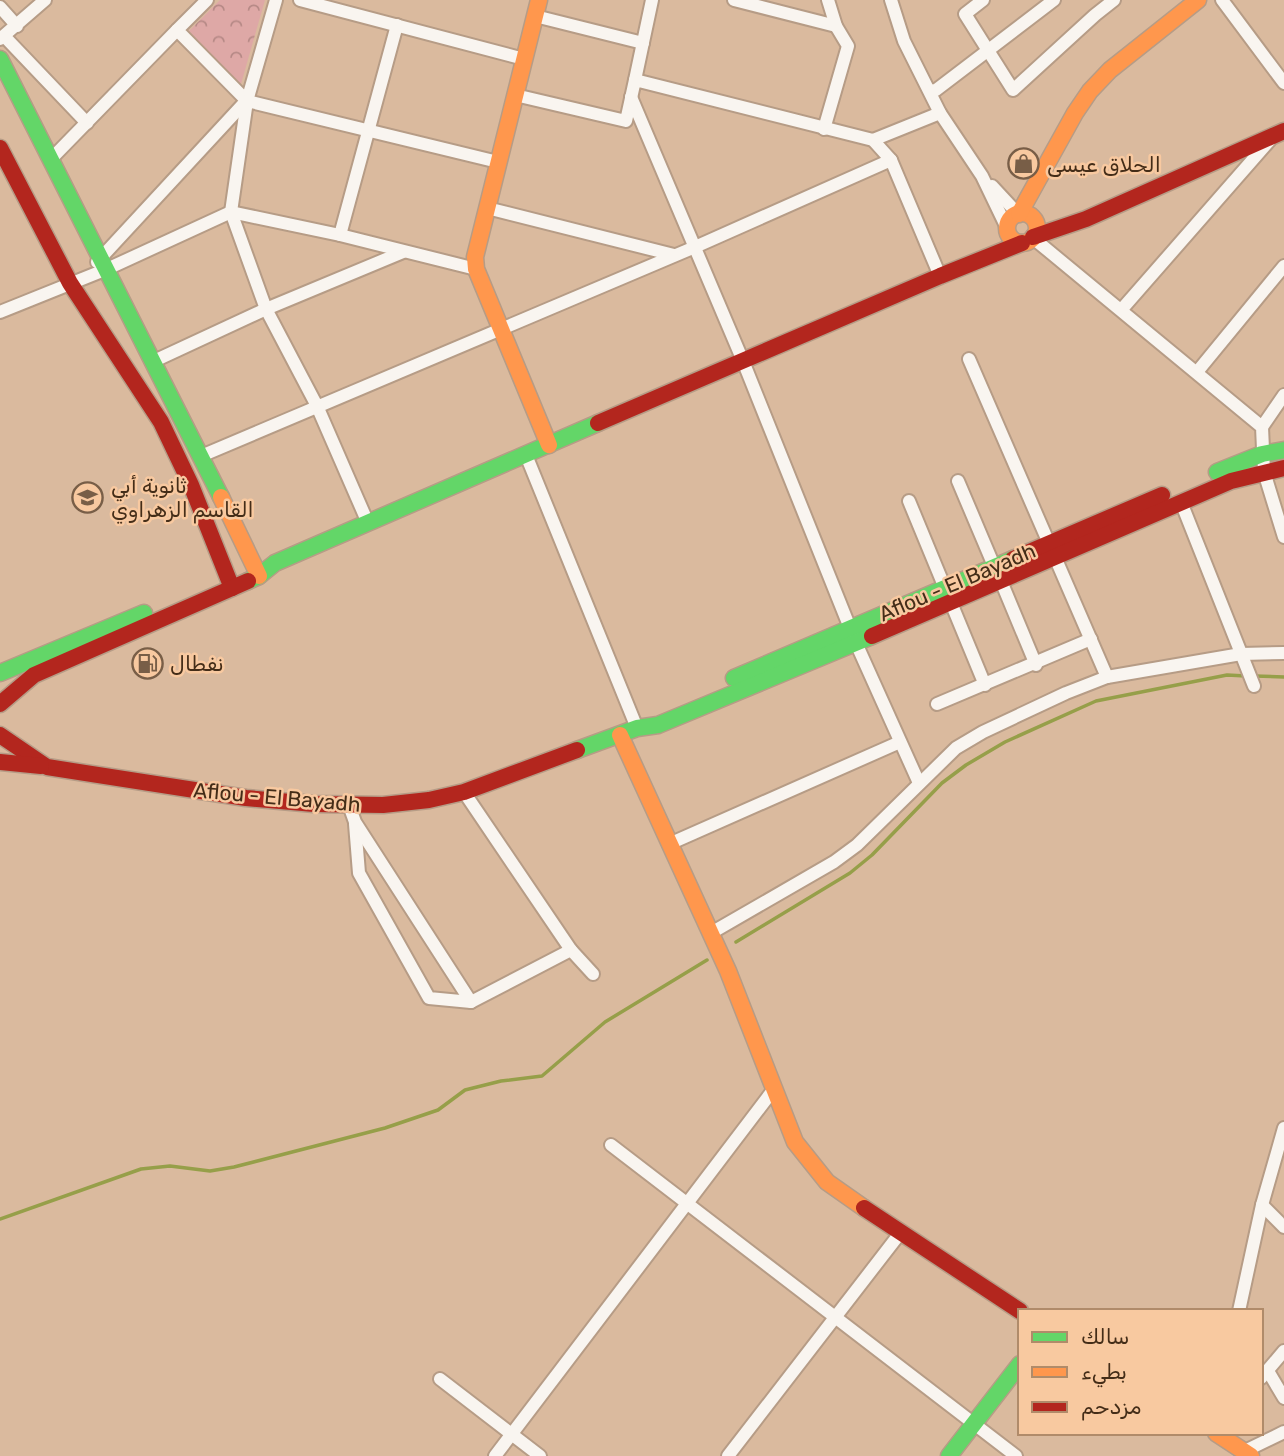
<svg xmlns="http://www.w3.org/2000/svg" width="1284" height="1456" viewBox="0 0 1284 1456" font-family="Rubik,'Noto Sans Arabic',sans-serif">
	<style>
		.forest { fill: url(#forest-crowns) }
		.lines { fill: none; stroke-linecap: round; stroke-linejoin: round }
		.stream { stroke: #969f49; stroke-width: 3.5 }
		.street-casing { stroke: #b69c86; stroke-width: 16 }
		.fast-casing { stroke: #b69c86; stroke-width: 19 }
		.slow-casing { stroke: #b69c86; stroke-width: 19 }
		.jam-casing { stroke: #b69c86; stroke-width: 19 }
		.street { stroke: #f9f5f0; stroke-width: 12 }
		.fast { stroke: #63d668; stroke-width: 16 }
		.slow { stroke: #ff974d; stroke-width: 16 }
		.jam { stroke: #b3261e; stroke-width: 16 }
		.labels { text-anchor: middle; dominant-baseline: central; stroke-width: 5; stroke-linejoin: round; paint-order: stroke }
		.poi-label { font-size: 21px; fill: #442d18; stroke: #f8c9a0; text-anchor: start }
		.street-label { font-size: 21px; fill: #442d18; stroke: #f8c9a0 }
	</style>
	<defs>
		<pattern id="forest-crowns" width="20" height="18" patternUnits="userSpaceOnUse" patternTransform="scale(1.75)"><rect width="20" height="18" fill="#dea8a6"/><path d="M2 6a3 3 0 1 1 6 0M12 15a3 3 0 1 1 6 0" fill="none" stroke="#b68986"/></pattern>
	</defs>
	<rect width="100%" height="100%" fill="#daba9e"/>
	<polygon class="forest" points="220,0 265,0 241,84 187,33"/>
	<g class="lines">
		<g class="stream">
			<polyline points="1254,676 1284,677"/>
			<polyline points="736,942 850,873 872,855 942,783 966,765 1005,742 1096,701 1227,675 1246,676"/>
			<polyline points="0,1219 141,1169 170,1166 210,1171 234,1167 385,1128 438,1110 465,1090 501,1081 542,1076 605,1022 707,960"/>
		</g>
		<defs>
			<g id="street">
				<polyline points="207,0 177,30 247,101 498,162"/>
				<polyline points="276,0 247,101 231,212 266,309 317,406 368,523"/>
				<polyline points="300,0 524,59"/>
				<polyline points="734,0 836,26"/>
				<polyline points="891,0 904,41 940,113 982,176 1007,228"/>
				<polyline points="983,0 965,14 1013,90 1095,15 1114,0"/>
				<polyline points="1222,0 1284,83"/>
				<polyline points="0,7 17,26"/>
				<polyline points="535,16 643,43"/>
				<polyline points="397,25 340,235 476,269"/>
				<polyline points="4,36 87,123"/>
				<polyline points="0,39 45,0"/>
				<polyline points="635,80 652,0"/>
				<polyline points="930,91 936,90 1054,0"/>
				<polyline points="515,95 626,121 635,80 873,140 940,113"/>
				<polyline points="631,97 743,361 856,643 919,783"/>
				<polyline points="824,129 848,46 836,26 828,0"/>
				<polyline points="52,158 177,30"/>
				<polyline points="891,160 940,276"/>
				<polyline points="992,186 1018,214"/>
				<polyline points="487,208 674,255"/>
				<polyline points="1033,238 1262,427 1264,472 1284,537"/>
				<polyline points="97,262 246,101"/>
				<polyline points="1122,309 1270,140"/>
				<polyline points="0,312 107,269 231,212 340,235"/>
				<polyline points="969,359 1107,677"/>
				<polyline points="154,361 266,309 403,252"/>
				<polyline points="1197,372 1284,266"/>
				<polyline points="1262,427 1284,395"/>
				<polyline points="526,455 637,728"/>
				<polyline points="201,456 695,247 891,160 873,140"/>
				<polyline points="958,481 994,566"/>
				<polyline points="909,501 985,685"/>
				<polyline points="1181,502 1254,686"/>
				<polyline points="1001,581 1036,665"/>
				<polyline points="937,704 1091,639"/>
				<polyline points="464,792 571,950 593,974"/>
				<polyline points="349,805 355,822 471,1002 571,950"/>
				<polyline points="355,824 359,873 429,998 471,1002"/>
				<polyline points="669,844 900,742"/>
				<polyline points="711,933 834,862 857,845 956,748 983,732 1066,693 1107,677 1241,654 1284,653"/>
				<polyline points="611,1145 1016,1456"/>
				<polyline points="1262,1205 1284,1227"/>
				<polyline points="1239,1311 1262,1205 1284,1128"/>
				<polyline points="1268,1371 1284,1398"/>
				<polyline points="1261,1378 1284,1351"/>
				<polyline points="440,1379 540,1456"/>
				<polyline points="1245,1451 1284,1432"/>
				<polyline points="495,1456 774,1089"/>
				<polyline points="728,1456 901,1232"/>
			</g>
			<g id="fast">
				<polyline points="0,59 221,497"/>
				<polyline points="1217,472 1262,454 1284,450"/>
				<polyline points="248,581 259,576 275,563 598,423"/>
				<polyline points="0,673 144,613"/>
				<polyline points="734,678 1013,559"/>
				<polyline points="577,750 637,728 658,725 872,636"/>
				<polyline points="949,1456 1020,1364"/>
			</g>
			<g id="slow">
				<polyline points="539,0 475,257 476,269 549,445"/>
				<circle cx="1022" cy="228" r="15"/>
				<polyline points="1019,214 1075,113 1090,91 1110,70 1198,0"/>
				<polyline points="221,497 259,576"/>
				<polyline points="620,735 728,971 795,1142 827,1182 864,1208"/>
				<polyline points="1216,1433 1251,1456"/>
			</g>
			<g id="jam">
				<polyline points="0,148 70,283 161,422 191,485 232,588"/>
				<polyline points="1033,237 1086,219 1284,131"/>
				<polyline points="598,423 940,276 1022,243"/>
				<polyline points="1013,559 1162,495"/>
				<polyline points="872,636 1231,481 1284,468"/>
				<polyline points="0,704 34,675 248,581"/>
				<polyline points="0,735 47,767 246,798 314,804 383,805 429,800 464,792 577,750"/>
				<polyline points="0,762 41,766"/>
				<polyline points="864,1208 1020,1311"/>
			</g>
		</defs>
		<use href="#street" class="street-casing"/>
		<use href="#fast" class="fast-casing"/>
		<use href="#slow" class="slow-casing"/>
		<use href="#jam" class="jam-casing"/>
		<use href="#street" class="street"/>
		<use href="#fast" class="fast"/>
		<use href="#slow" class="slow"/>
		<use href="#jam" class="jam"/>
	</g>
	<defs>
		<symbol id="shop-ring" viewBox="-11 -11 22 22"><circle r="9.5" fill="#f8c9a0" stroke="#785e47" stroke-width="1.5"/><path d="M-5-2.5h2.3a2.7 3.5 0 0 1 5.4 0H5L5.5 6h-11ZM-1.5-2.5h3a1.5 2.3 0 0 0-3 0Z" fill="#785e47"/></symbol>
		<symbol id="school-ring" viewBox="-11 -11 22 22"><circle r="9.5" fill="#f8c9a0" stroke="#785e47" stroke-width="1.5"/><path d="M0-5L7-2L0 1L-7-2ZM-4 1L0 2.5L4 1V4Q0 6-4 4Z" fill="#785e47"/></symbol>
		<symbol id="fuel-ring" viewBox="-11 -11 22 22"><circle r="9.5" fill="#f8c9a0" stroke="#785e47" stroke-width="1.5"/><path d="M-5.5-6h7V0h2V4h1.3V-2.5L3-4.5l.8-.8L6-3V5H2.5V1h-1V6h-7ZM-4.2-4.7v3.2H.2V-4.7Z" fill="#785e47"/></symbol>
	</defs>
	<g fill-rule="evenodd">
		<use href="#shop-ring" x="1006" y="146" width="35" height="35"/>
		<use href="#school-ring" x="70" y="480" width="35" height="35"/>
		<use href="#fuel-ring" x="130" y="646" width="35" height="35"/>
	</g>
	<g class="labels">
		<g class="poi-label">
			<text x="1047" y="164">الحلاق عيسى</text>
			<text x="111" y="485">ثانوية أبي<tspan x="111" dy="24">القاسم الزهراوي</tspan></text>
			<text x="170" y="663">نفطال</text>
		</g>
		<g class="street-label">
			<text transform="translate(957 582) rotate(-23)">Aflou - El Bayadh</text>
			<text transform="translate(277 797) rotate(5)">Aflou - El Bayadh</text>
		</g>
	</g>
	<rect x="1018" y="1309" width="245" height="126" fill="#f8c9a0" stroke="#b08b6a" stroke-width="2"/>
	<rect x="1032" y="1332" width="35" height="10" fill="#63d668" stroke="#b08b6a" stroke-width="2"/>
	<text x="1081" y="1344" font-size="21" fill="#442d18">سالك</text>
	<rect x="1032" y="1367" width="35" height="10" fill="#ff974d" stroke="#b08b6a" stroke-width="2"/>
	<text x="1081" y="1379" font-size="21" fill="#442d18">بطيء</text>
	<rect x="1032" y="1402" width="35" height="10" fill="#b3261e" stroke="#b08b6a" stroke-width="2"/>
	<text x="1081" y="1414" font-size="21" fill="#442d18">مزدحم</text>
</svg>
